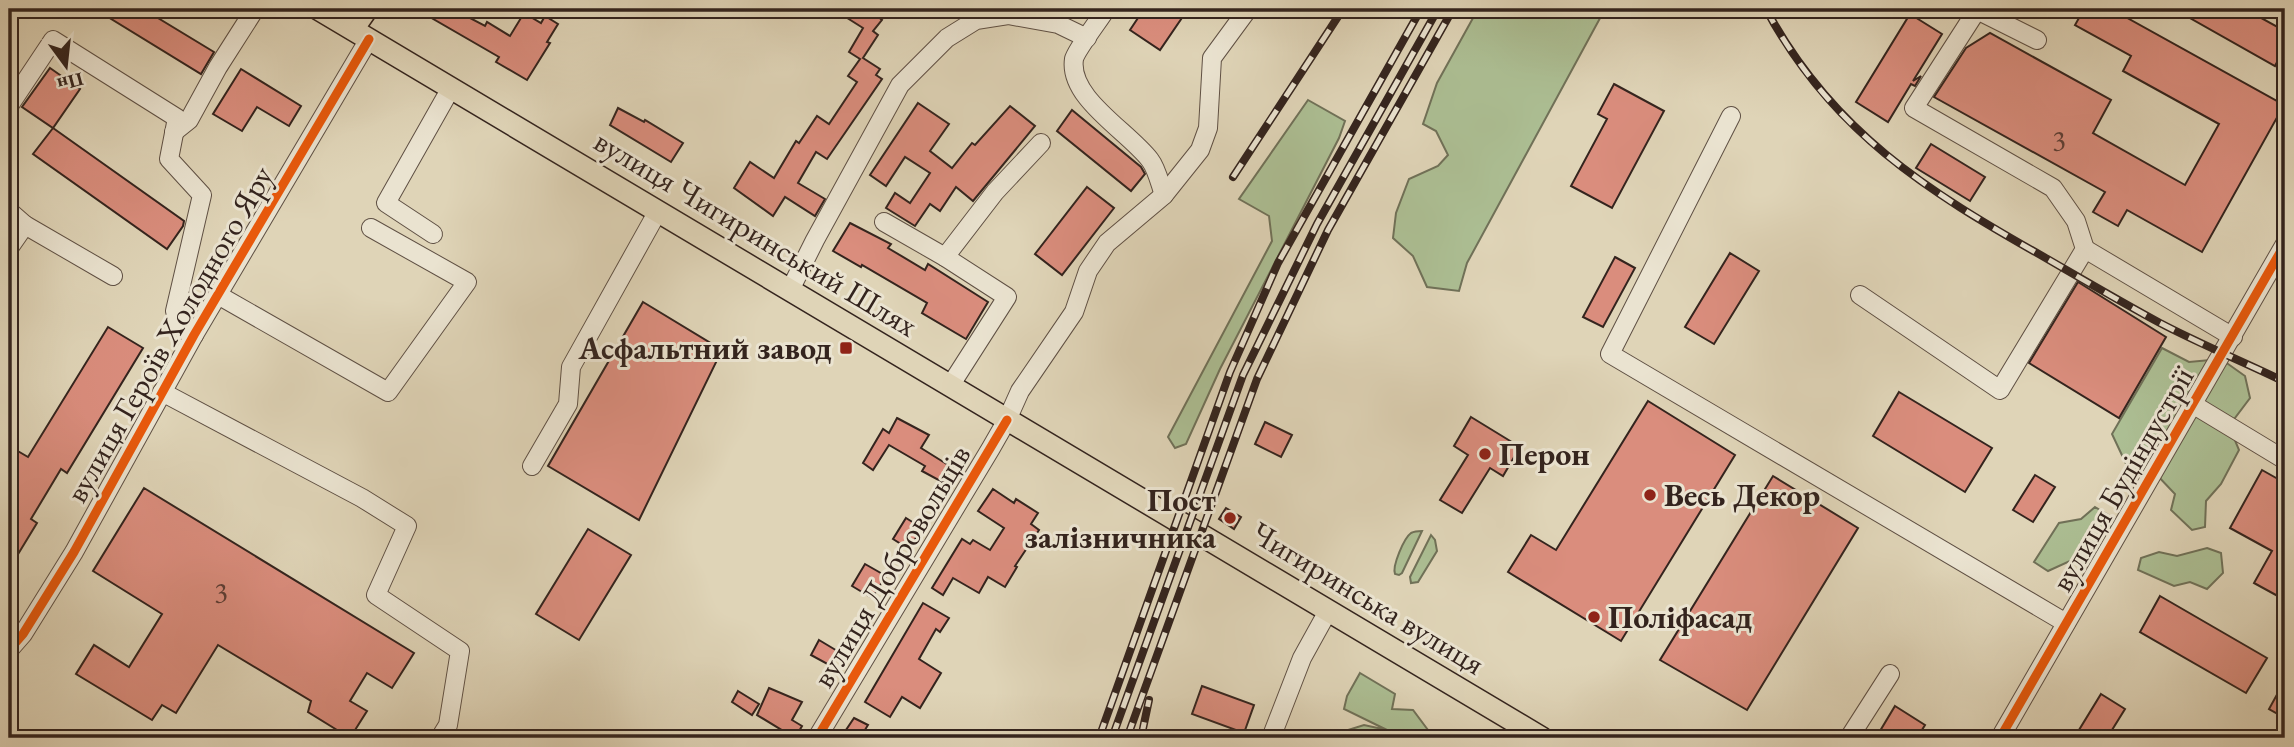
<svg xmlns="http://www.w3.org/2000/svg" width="2294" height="747" viewBox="0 0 2294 747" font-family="'EB Garamond',serif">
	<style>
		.green { fill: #acbe93; stroke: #707158; stroke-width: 2 }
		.building { fill: #da8d7d; stroke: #34241e; stroke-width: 2 }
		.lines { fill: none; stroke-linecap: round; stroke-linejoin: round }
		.minor-casing { stroke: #5f5044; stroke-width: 20 }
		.major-casing { stroke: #34241e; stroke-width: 24 }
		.minor { stroke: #eae3d0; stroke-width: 18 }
		.major { stroke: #dfd4b7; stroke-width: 21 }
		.rail-casing { stroke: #34241e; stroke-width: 8 }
		.rail { stroke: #eae3d0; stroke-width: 5; stroke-dasharray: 16; stroke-linecap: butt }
		.cycleway-casing { stroke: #eae3d0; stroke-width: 13 }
		.cycleway { stroke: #e8590c; stroke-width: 9 }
		.poi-dot { fill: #8f2418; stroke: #eae3d0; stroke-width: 2.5 }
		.labels { text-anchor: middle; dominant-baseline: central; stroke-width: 6; stroke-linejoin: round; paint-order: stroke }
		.number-label { font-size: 28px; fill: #5e3e36 }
		.street-label { font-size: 32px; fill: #34241e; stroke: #eae3d0 }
		.poi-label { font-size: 32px; font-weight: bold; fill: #34241e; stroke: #eae3d0; text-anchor: start }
	</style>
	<rect width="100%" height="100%" fill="#dfd4b7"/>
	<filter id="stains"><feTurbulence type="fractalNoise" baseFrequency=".00286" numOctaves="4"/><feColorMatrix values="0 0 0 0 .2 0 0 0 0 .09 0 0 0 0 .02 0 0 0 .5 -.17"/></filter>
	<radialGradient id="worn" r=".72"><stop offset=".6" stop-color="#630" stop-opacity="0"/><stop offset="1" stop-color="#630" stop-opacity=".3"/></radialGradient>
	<g class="green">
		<polygon points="1478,9 1605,9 1467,263 1459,291 1427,287 1413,256 1393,238 1396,213 1409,179 1438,166 1448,155 1436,131 1423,124 1437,83"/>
		<polygon points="1308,100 1345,121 1339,138 1220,369 1186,444 1175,448 1168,437 1272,241 1269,216 1239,199"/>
		<polygon points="2162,348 2189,362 2221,359 2245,376 2250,398 2229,426 2239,450 2221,484 2206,501 2205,527 2192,530 2171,510 2175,494 2155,473 2128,468 2112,434"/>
		<polygon points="2095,507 2125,525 2100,567 2072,560 2048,571 2034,562 2059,523 2081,519"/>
		<path d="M1422,531L1402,573L1399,575L1395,574C1392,566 1404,538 1411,533C1415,531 1418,531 1422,531Z"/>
		<polygon points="1431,535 1435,540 1437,551 1418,582 1411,583 1410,577"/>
		<polygon points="2207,548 2221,553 2223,573 2207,589 2190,582 2174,586 2138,570 2141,558 2159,552 2177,556"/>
		<polygon points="1360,673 1395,694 1392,709 1413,710 1431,734 1449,732 1456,738 1404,738 1391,732 1393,738 1348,738 1348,730 1364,725 1387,730 1344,709 1347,696"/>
	</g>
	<g class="building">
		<polygon points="95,9 143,9 214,52 201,74"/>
		<polygon points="416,9 453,9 485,26 487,22 510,36 524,13 541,23 545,16 558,24 547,42 550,43 527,80 496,62 499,57"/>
		<polygon points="833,9 869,9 882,20 873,31 878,35 863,58 880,69 876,75 882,79 827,159 816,152 798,183 825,199 815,216 785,197 773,216 734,188 750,162 774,178 796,141 799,143 817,116 829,124 857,82 848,76 860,59 849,52 863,28"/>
		<polygon points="1144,9 1188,9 1160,50 1130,30"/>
		<polygon points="2084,9 2111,9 2284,105 2202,252 2127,210 2118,226 2093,212 2105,192 1934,97 1966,48 1990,33 2111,100 2093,133 2185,185 2219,124 2123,71 2131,56 2075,25"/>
		<polygon points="2174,9 2245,9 2285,31 2285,47 2275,66"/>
		<polygon points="1910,14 1942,34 1913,81 1921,76 1915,86 1911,84 1888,122 1856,102"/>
		<polygon points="50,68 80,89 53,128 22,107"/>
		<polygon points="241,69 301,106 289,126 257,107 242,131 213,114"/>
		<polygon points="1614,84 1664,111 1612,208 1571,186 1607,119 1598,114"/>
		<polygon points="918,103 949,124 930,151 952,168 972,143 975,145 1010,106 1035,126 973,201 956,187 940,211 930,204 915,226 886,208 895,193 910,203 930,173 905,157 886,186 870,175"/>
		<polygon points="618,108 644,122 645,120 683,143 671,162 610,125"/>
		<polygon points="1072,110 1141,167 1145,174 1131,191 1057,131"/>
		<polygon points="53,128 184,221 183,226 167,249 33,154"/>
		<polygon points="1931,144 1985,177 1970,201 1916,168"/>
		<polygon points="1087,187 1114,208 1062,275 1035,254"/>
		<polygon points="850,223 891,244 888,248 925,270 928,264 988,302 966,339 922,313 927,303 862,265 861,267 833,251"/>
		<polygon points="1730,253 1759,271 1714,344 1685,327"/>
		<polygon points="1615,257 1635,268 1603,327 1583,317"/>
		<polygon points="2078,282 2166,337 2119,418 2029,363"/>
		<polygon points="643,302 722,350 639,520 548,466"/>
		<polygon points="108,327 143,348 67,473 61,469 31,519 37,523 9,569 9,446 28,457"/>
		<polygon points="1899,392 1992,448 1965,492 1873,436"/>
		<polygon points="1648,401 1735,455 1621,641 1508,572 1531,535 1556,550"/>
		<polygon points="1471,417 1520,447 1503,476 1490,468 1462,513 1440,500 1468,455 1454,446"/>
		<polygon points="897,418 929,435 921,448 953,468 944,483 922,471 925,466 889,445 873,470 863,463 883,429 889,433"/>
		<polygon points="1265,422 1292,435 1281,457 1255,444"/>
		<polygon points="2262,470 2285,483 2285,600 2254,583 2272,551 2230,528"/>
		<polygon points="2035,475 2055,487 2033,522 2013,510"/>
		<polygon points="1773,476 1858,528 1747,710 1660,660"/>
		<polygon points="144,488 414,653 392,688 367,673 350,701 367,711 350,738 308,712 311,701 218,645 176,713 162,705 152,720 76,674 94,645 129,667 162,614 93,571"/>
		<polygon points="993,489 1014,503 1016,499 1038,513 1031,524 1039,530 1015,566 1017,567 1005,587 988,577 979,593 953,578 943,595 932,588 962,539 970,544 973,540 990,550 1004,528 978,511"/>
		<polygon points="1226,508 1241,517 1234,529 1219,519"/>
		<polygon points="906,518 922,528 909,549 893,539"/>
		<polygon points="588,529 631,555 579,640 536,614"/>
		<polygon points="865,564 886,576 872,598 852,586"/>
		<polygon points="2160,596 2267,658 2246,693 2140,632"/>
		<polygon points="923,603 949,618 940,632 936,629 919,659 941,673 920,708 902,697 890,717 865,702"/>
		<polygon points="819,640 839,652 831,666 811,655"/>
		<polygon points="2285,680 2285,718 2269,709"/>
		<polygon points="1202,686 1254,705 1244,733 1192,714"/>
		<polygon points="769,688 802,702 792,720 802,726 795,738 757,715"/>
		<polygon points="738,691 759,704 752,715 732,702"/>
		<polygon points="2101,694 2125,709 2107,738 2093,738 2079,730"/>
		<polygon points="1895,706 1925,725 1917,738 1892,738 1880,731"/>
		<polygon points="854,718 868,725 860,738 846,730"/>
	</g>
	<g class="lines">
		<defs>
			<g id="minor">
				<path d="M1106,9C1100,19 1076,50 1074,59C1068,98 1128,131 1150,160C1157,169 1160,184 1164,195"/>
				<polyline points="2037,40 1977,10 1914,108 2053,188 2076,221 2085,249"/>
				<polyline points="9,106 53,40 177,118 169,159 202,195 175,311 181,327 194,335"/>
				<polyline points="1731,116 1610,354 2066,623"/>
				<polyline points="174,132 189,120 218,67 255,9"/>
				<polyline points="9,211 25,225 113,276"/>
				<polyline points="884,222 945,257"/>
				<polyline points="433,234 386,203 451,88"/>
				<polyline points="9,248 25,225"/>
				<polyline points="790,290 815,240 900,85 947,38 976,20 1008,15 1058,24 1087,38"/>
				<polyline points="218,295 388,392 467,282 371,228"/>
				<polyline points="1860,295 2000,390 2085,249 2233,337"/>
				<polyline points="950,386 1007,297 945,257 995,192 1041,143"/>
				<polyline points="162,392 362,498 407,526 376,595 460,651 448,725 440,738"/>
				<polyline points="2194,405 2285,460"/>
				<polyline points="532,466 568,404 571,367 658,211"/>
				<polyline points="9,650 23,634 74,552 194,335 369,39"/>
				<polyline points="817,738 991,448 1007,420 1020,391 1074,312 1088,271 1107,243 1164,195 1200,150 1208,128 1212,58 1248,9"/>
				<polyline points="1271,738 1302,658 1328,611"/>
				<polyline points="1849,738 1890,674"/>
				<polyline points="2000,738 2285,244"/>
			</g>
			<g id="major">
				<polyline points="318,9 1542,738"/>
				<polyline points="353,29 367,9"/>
			</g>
		</defs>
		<use href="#minor" class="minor-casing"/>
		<use href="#major" class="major-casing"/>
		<use href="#minor" class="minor"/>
		<use href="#major" class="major"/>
		<defs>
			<g id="rail">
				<path d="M1766,9C1831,131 1927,191 2044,257C2082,279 2121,302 2160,323C2200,344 2244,362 2285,382"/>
				<polyline points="1233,177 1343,9"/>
				<polyline points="1099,738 1230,372 1278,263 1421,9"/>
				<polyline points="1112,738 1243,375 1317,224 1438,9"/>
				<polyline points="1127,738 1257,379 1328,230 1453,9"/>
				<polyline points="1141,738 1149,700"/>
			</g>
		</defs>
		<use href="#rail" class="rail-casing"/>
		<use href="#rail" class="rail"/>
		<defs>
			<g id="cycleway">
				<polyline points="9,650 23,634 74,552 194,335 369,39"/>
				<polyline points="817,738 1007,420"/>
				<polyline points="2000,738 2285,244"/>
			</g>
		</defs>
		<use href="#cycleway" class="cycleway-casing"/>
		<use href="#cycleway" class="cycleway"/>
	</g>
	<g class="poi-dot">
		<rect x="839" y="341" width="14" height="14" rx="3.5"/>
		<circle cx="1485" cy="454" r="7"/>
		<circle cx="1650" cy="495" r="7"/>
		<circle cx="1230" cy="518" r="7"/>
		<circle cx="1594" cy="617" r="7"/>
	</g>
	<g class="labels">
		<g class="number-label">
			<text x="2059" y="140">3</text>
			<text x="221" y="592">3</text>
		</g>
		<g class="street-label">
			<text transform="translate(756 233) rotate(31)">вулиця Чигиринський Шлях</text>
			<text transform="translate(169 334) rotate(-60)">вулиця Героїв Холодного Яру</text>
			<text transform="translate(2122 479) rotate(-60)">вулиця Будіндустрії</text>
			<text transform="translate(891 566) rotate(-59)">вулиця Добровольців</text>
			<text transform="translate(1368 598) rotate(31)">Чигиринська вулиця</text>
		</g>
		<g class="poi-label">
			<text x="832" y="348" text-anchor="end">Асфальтний завод</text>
			<text x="1499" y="454">Перон</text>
			<text x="1664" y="495">Весь Декор</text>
			<text x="1216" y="500" text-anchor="end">Пост<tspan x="1216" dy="37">залізничника</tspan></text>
			<text x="1608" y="617">Поліфасад</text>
		</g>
	</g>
	<rect width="2294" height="747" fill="none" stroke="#dfd4b7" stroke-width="35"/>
	<rect x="10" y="10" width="2273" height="726" fill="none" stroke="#34241e" stroke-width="3.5"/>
	<rect x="18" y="18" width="2259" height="712" fill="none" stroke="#34241e" stroke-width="2"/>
	<g transform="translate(66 66) rotate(165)" stroke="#eae3d0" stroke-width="5" paint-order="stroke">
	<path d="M0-5L12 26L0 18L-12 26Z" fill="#34241e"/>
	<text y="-10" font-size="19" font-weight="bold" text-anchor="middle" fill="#34241e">Пн</text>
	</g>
	<rect width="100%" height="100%" filter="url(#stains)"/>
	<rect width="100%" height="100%" fill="url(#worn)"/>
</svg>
